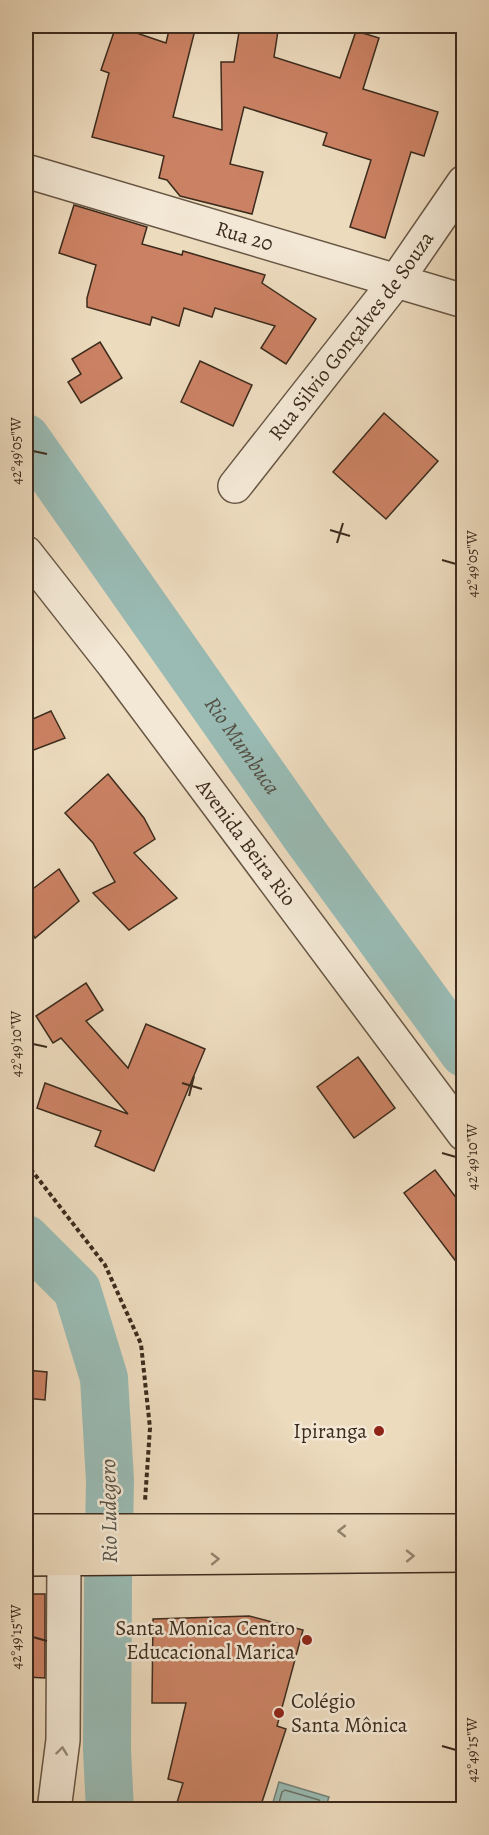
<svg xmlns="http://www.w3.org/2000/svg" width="489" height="1835" viewBox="0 0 489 1835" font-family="Alegreya,serif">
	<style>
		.water { fill: #99bbb4; stroke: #748178; stroke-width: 1.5 }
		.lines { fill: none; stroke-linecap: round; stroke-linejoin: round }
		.shore { stroke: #6a7368; stroke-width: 1.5 }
		.river { stroke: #99bbb4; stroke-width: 48 }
		.building { fill: #cb8264; stroke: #3c2b1d; stroke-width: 1.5 }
		.minor-casing { stroke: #685745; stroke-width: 36 }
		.major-casing { stroke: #3c2b1d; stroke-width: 36 }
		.path { stroke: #3c2b1d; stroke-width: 4; stroke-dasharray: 4.5 3; stroke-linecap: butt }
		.minor { stroke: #f3e8d5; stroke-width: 33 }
		.major { stroke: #eddbbe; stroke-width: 33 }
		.oneway { stroke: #94836e }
		.oneway2 { stroke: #988a79 }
		.ticks { fill: none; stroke: #3c2b1d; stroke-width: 2 }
		.poi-dot { fill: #8f2418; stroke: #f3e8d5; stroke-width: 2 }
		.labels { text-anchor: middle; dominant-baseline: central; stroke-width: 5; stroke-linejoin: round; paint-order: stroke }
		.street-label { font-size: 21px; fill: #3c2b1d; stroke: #f3e8d5 }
		.poi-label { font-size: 21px; fill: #3c2b1d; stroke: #f3e8d5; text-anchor: end }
		.water-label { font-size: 22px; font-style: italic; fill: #534f43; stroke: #f3e8d5 }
		.neatline { fill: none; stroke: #3c2b1d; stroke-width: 2 }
		.ticks-label { font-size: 15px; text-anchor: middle; fill: #3c2b1d }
	</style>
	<rect width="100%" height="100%" fill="#eddbbe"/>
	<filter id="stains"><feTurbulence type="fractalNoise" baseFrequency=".00333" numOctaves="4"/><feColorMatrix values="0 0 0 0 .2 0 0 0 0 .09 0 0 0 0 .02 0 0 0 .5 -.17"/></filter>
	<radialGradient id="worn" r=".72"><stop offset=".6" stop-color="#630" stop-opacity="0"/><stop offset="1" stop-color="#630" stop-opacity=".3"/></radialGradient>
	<polygon class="water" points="279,1782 329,1797 325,1809 271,1809"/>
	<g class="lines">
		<polyline class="shore" points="277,1810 282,1792 285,1790 319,1800 321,1803 320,1810"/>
		<g class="river">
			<path id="s1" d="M26,438L307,838L464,1053"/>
			<polyline points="26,1239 77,1290 104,1378 110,1481 108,1584 107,1750 110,1810"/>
		</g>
	</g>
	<g class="building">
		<polygon points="116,26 166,43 170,26 196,26 173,117 222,130 221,62 234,62 240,26 278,31 274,57 340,78 356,31 379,38 363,89 438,112 424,156 411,152 385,238 350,227 371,160 323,145 327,133 244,107 230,164 263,172 252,214 180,196 167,180 159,178 164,156 92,137 109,73 101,70"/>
		<polygon points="74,205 147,227 142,244 182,255 183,251 265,275 262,283 316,319 286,364 261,348 275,326 215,308 212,317 184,308 179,326 152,317 150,325 87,307 87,298 96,265 59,253"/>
		<polygon points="100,342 122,378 81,403 68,382 81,374 72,359"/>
		<polygon points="200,361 252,385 233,426 181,402"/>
		<polygon points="384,413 438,461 386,519 333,472"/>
		<polygon points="51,711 65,738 26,753 26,722"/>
		<polygon points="108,774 144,818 155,839 134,853 177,898 129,930 93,893 115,882 93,843 65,813"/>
		<polygon points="59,869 79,901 35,938 26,922 26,894"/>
		<polygon points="86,983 103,1010 86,1021 128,1068 146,1024 205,1049 154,1171 95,1146 101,1131 37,1108 45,1083 128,1114 61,1038 53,1043 36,1016"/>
		<polygon points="358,1057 395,1108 354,1138 317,1087"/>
		<polygon points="435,1170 464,1208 464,1272 404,1193"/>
		<polygon points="26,1370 47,1372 45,1400 26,1398"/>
		<polygon points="26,1594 45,1594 45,1678 26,1677"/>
		<polygon points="249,1616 303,1630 277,1726 286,1729 261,1805 258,1804 256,1809 175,1809 183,1783 168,1779 186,1703 152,1703 153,1619"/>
	</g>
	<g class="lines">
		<defs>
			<g id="minor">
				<path id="s2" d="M26,171L464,301"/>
				<path id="s3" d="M235,486L396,281L464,182"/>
				<path id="s4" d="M26,553L114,665L464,1134"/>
				<polyline points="54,1810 63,1740 64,1559"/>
			</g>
			<g id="major">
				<polyline points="26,1531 464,1531"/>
				<polyline points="26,1559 464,1555"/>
			</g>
		</defs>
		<use href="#minor" class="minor-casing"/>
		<use href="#major" class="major-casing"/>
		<polyline class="path" points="26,1163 105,1265 141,1344 150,1428 145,1501"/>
		<use href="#minor" class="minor"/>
		<use href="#major" class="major"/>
	</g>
	<defs><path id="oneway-chevron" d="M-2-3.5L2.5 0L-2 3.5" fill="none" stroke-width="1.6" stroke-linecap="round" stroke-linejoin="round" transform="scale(1.5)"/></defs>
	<g class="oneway">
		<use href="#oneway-chevron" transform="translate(342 1531) rotate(180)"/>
		<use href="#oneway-chevron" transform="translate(410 1556) rotate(-1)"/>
		<use href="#oneway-chevron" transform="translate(215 1559) rotate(-1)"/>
	</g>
	<use class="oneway2" href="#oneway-chevron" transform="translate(62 1751) rotate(-83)"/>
	<path class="ticks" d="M33,451L47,454M330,530L350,536M337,543L343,523M442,560L456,564M33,1044L47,1047M182,1083L202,1089M189,1096L194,1076M442,1153L456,1157M33,1637L47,1641M442,1746L456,1750"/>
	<g class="poi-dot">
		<circle cx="379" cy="1431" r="6"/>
		<circle cx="307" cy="1640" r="6"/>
		<circle cx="279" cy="1713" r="6"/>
	</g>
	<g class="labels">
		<g class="street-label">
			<text stroke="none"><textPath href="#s2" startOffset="228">Rua 20</textPath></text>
			<text stroke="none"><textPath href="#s3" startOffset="190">Rua Silvio Gonçalves de Souza</textPath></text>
			<text stroke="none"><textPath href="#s4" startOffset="364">Avenida Beira Rio</textPath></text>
		</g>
		<g class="poi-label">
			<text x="367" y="1431">Ipiranga</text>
			<text x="295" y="1628">Santa Monica Centro<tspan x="295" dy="24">Educacional Marica</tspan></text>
			<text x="291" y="1701" text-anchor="start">Colégio<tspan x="291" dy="24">Santa Mônica</tspan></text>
		</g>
		<g class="water-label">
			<text stroke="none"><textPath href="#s1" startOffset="376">Rio Mumbuca</textPath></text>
			<text transform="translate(109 1511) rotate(-91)">Rio Ludegero</text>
		</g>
	</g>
	<rect width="489" height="1835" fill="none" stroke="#eddbbe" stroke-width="66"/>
	<rect x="33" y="33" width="423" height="1769" class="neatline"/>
	<g class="ticks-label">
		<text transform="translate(16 451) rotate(-90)" y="5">42°49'05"W</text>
		<text transform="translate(472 564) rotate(-90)" y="5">42°49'05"W</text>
		<text transform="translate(16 1044) rotate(-90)" y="5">42°49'10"W</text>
		<text transform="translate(472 1157) rotate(-90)" y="5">42°49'10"W</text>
		<text transform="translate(16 1637) rotate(-90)" y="5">42°49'15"W</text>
		<text transform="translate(472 1750) rotate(-90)" y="5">42°49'15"W</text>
	</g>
	<rect width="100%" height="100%" filter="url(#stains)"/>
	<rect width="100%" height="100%" fill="url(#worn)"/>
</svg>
